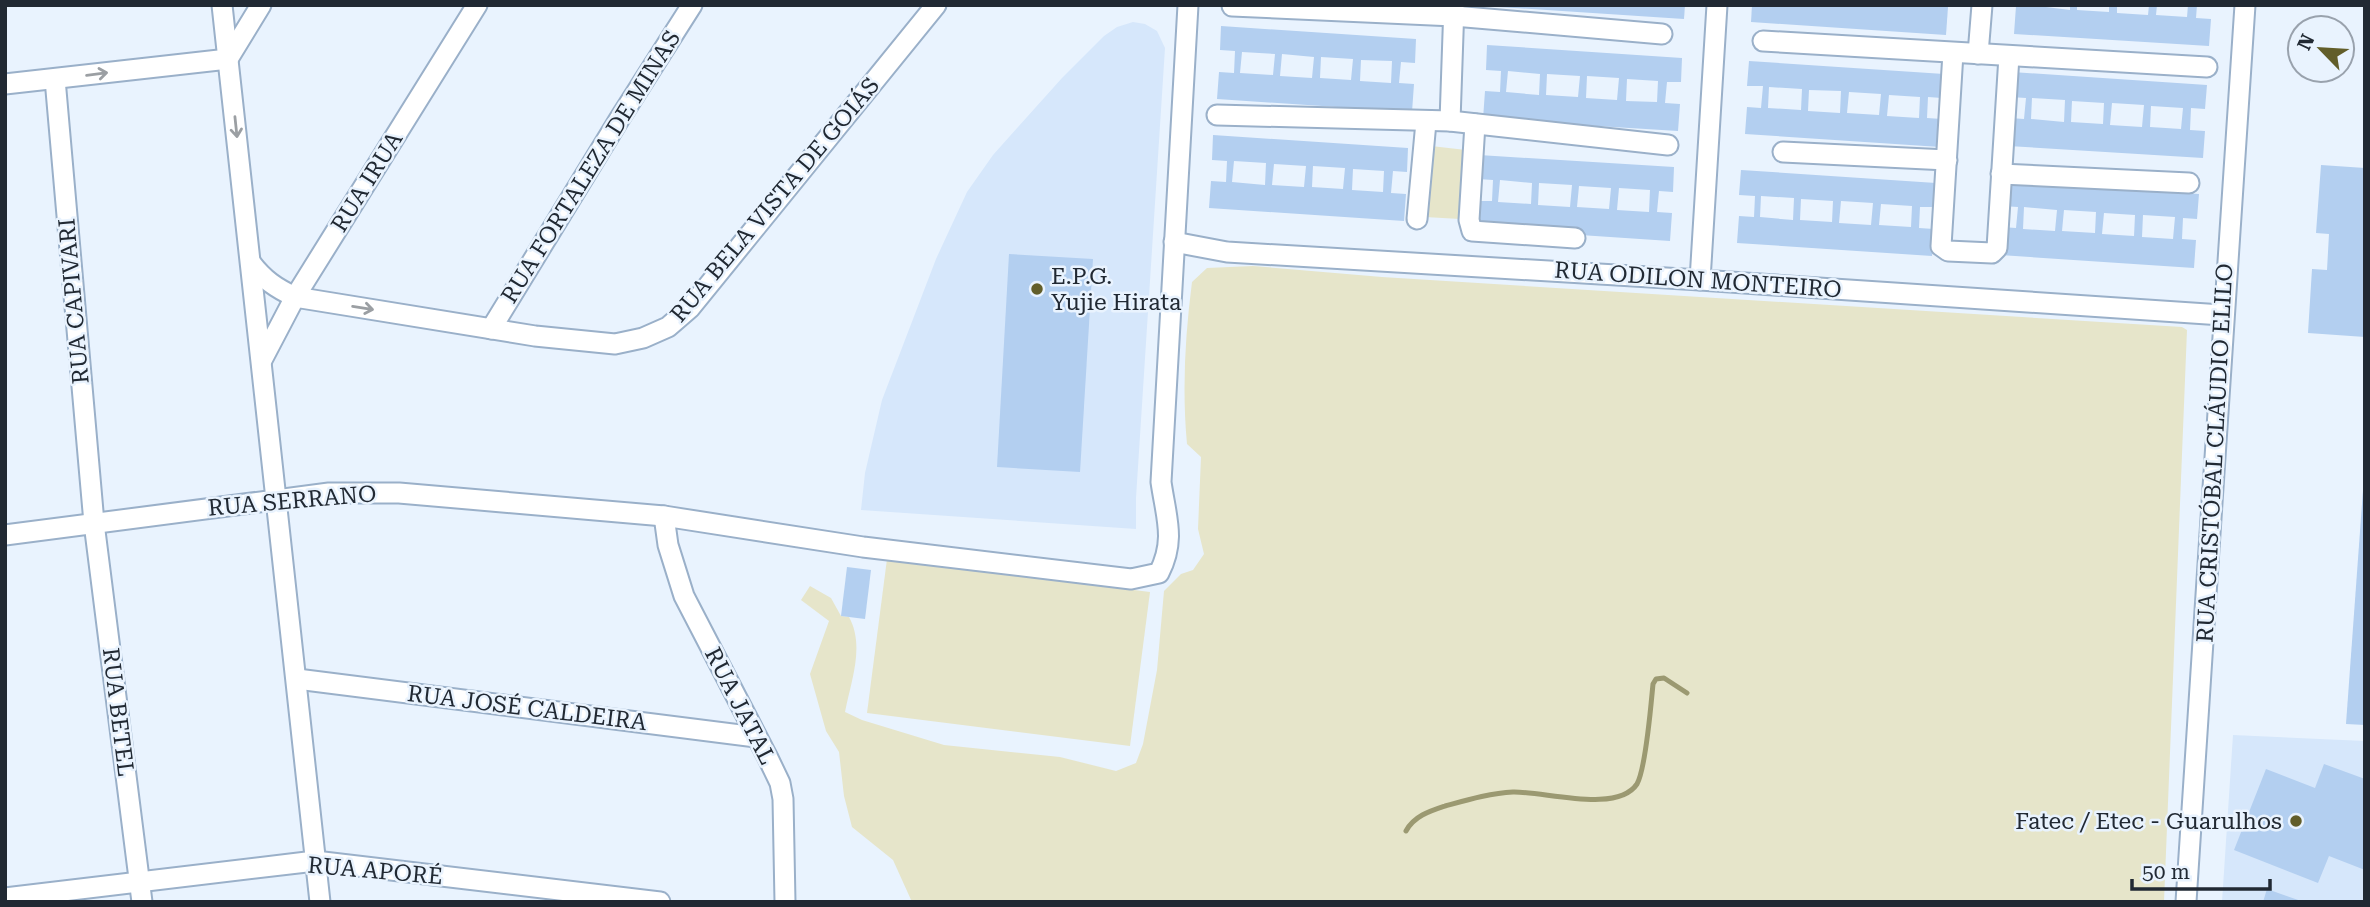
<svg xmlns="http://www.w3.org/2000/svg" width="2370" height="907" viewBox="0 0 2370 907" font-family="'Roboto Serif',serif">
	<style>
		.built { fill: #d6e7fb }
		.green { fill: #e6e5ca }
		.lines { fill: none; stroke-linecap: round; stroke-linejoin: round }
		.stream { stroke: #9b9971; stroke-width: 5 }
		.building { fill: #b3cff0; fill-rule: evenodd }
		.minor-casing { stroke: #9ab0c9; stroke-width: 23 }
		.minor { stroke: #fff; stroke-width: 19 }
		.oneway { stroke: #9b9fa3 }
		.poi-dot { fill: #625e2a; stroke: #e9f3fe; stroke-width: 2.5 }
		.labels { text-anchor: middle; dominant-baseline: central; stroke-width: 5; stroke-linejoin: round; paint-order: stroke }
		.street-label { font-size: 23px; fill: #212933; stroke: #e9f3fe }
		.poi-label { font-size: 23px; fill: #212933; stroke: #e9f3fe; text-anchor: start }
	</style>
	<rect width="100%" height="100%" fill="#e9f3fe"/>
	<g class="built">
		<polygon points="1133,22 1145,24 1157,31 1165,48 1136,498 1136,529 861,510 865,473 882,400 936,259 967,192 993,155 1062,78 1104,36 1117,27"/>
		<polygon points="2233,735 2365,741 2365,902 2222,902"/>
	</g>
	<g class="green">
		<polygon points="1431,146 1466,150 1460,219 1425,217"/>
		<path d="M1253,266L1382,277L2182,327L2187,330L2164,902H912L893,860L852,827L844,796L839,752L826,731L810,674L829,621L801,600L810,586L831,598L841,616L849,617C865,646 851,681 845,712L862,720L944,745L1060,757L1116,771L1136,763L1143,744L1157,670L1164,591L1181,574L1193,570L1204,554L1198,529L1201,457L1187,444C1182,390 1185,336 1192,282L1207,268Z"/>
		<polygon points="887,559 1150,592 1130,746 867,713"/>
	</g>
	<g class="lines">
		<path class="stream" d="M1406,831C1414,816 1430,811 1445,806C1467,800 1491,793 1513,792C1544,791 1617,814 1637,784C1646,768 1651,704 1653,684L1656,679L1664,678L1687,693"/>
	</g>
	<g class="building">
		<polygon points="1499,5 1685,5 1684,19 1499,7"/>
		<polygon points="1752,5 1933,5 1948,7 1946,35 1751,22"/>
		<polygon points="2030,5 2070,10 2070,5 2077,5 2077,10 2109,12 2109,5 2117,5 2117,13 2148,15 2149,5 2157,5 2156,15 2187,17 2188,5 2197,5 2196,18 2211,19 2209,46 2014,34 2016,6 2030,7"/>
		<path d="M1221,26L1416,39L1415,63L1401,62L1399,83L1414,84L1412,112L1217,99L1219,72L1234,73L1235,51L1220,50ZM1242,52L1275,54L1273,75L1240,73ZM1282,54L1314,57L1312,78L1280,76ZM1321,57L1353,59L1351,80L1320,78ZM1361,60L1392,61L1391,83L1360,81Z"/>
		<path d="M1487,45L1682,58L1681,82H1667L1665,103L1680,104L1678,131L1483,119L1485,91L1500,92L1501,71L1486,70ZM1508,71L1540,74L1539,95L1506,92ZM1547,74L1580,76L1578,97L1546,95ZM1587,76L1619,78L1617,100L1586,98ZM1627,79L1658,81L1657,102L1626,101Z"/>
		<path d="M1749,61L1944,74L1942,98L1928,97L1927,118L1942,119L1940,147L1745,134L1747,107L1761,108L1763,86H1747ZM1769,87L1802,89L1801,110L1768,108ZM1809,90L1841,91L1840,113L1808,111ZM1849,92L1881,94L1879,115L1847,113ZM1889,95L1920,97L1919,118L1887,116Z"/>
		<path d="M2012,72L2207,85L2205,109L2191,108L2190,130L2205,131L2203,158L2008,146L2010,118L2024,119L2026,98L2010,97ZM2032,98L2065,100L2064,122L2031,119ZM2072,101L2104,103L2103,124L2071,122ZM2112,103L2144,105L2142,127L2110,125ZM2151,106L2183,108L2181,129L2150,127Z"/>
		<path d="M1213,135L1408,148L1407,172L1393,171L1391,193L1406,194L1404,221L1209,208L1211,181L1226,182L1227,161L1212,160ZM1234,161L1266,163L1265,185L1232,182ZM1274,164L1306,166L1304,187L1272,185ZM1313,166L1345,168L1343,189L1312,187ZM1353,169L1384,171L1383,192L1352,190Z"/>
		<path d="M1479,155L1674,167L1673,192L1659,191L1657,212L1672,213L1670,241L1475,228L1477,201H1492L1493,180L1478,179ZM1500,180L1532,183L1531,204L1498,202ZM1539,183L1572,185L1570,207L1538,205ZM1579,186L1611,188L1609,209L1577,207ZM1619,188L1650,190L1649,212L1617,210Z"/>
		<polygon points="2321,165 2365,168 2365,337 2308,333 2312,269 2327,270 2329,234 2316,233"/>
		<path d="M1741,170L1936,183L1934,207H1920L1919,228L1934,229L1932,256L1737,243L1739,216L1754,217L1755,196L1739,195ZM1761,196L1794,198L1793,220L1760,217ZM1801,199L1833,201L1832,222L1800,220ZM1841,201L1873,203L1871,225L1839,223ZM1881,204L1912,206L1911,227L1879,225Z"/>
		<path d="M2004,181L2199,194L2197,219L2183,218L2182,239L2196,240L2194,268L2000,255L2002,227L2016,228L2018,207L2002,206ZM2024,207L2057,210L2055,231L2023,229ZM2064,210L2096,212L2095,233L2062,231ZM2104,213L2135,215L2134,236L2102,234ZM2143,215L2175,217L2173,239L2142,237Z"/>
		<polygon points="1009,254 1093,259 1080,472 997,467"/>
		<polygon points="2363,490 2365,490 2365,725 2346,724"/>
		<polygon points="847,567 871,570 865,619 841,616"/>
		<polygon points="2324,764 2365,779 2365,870 2329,856 2318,883 2234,850 2266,769 2315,788"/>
		<polygon points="2267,889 2301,901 2301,902 2263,902"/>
	</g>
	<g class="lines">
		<defs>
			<g id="minor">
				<polyline points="222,5 320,902"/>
				<polyline points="1232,6 1454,16 1662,34"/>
				<polyline points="1763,41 2207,67"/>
				<polyline points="1953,53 1941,246 1948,251 1992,253 1997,248 2009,56"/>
				<polyline points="1978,54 1982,5"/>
				<polyline points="228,59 261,5"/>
				<polyline points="55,79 94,523 142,902"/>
				<polyline points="5,84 228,59"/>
				<polyline points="1217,115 1450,121 1668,145"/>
				<polyline points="1450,121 1454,5"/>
				<polyline points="1475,124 1469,220 1472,231 1575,238"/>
				<polyline points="1783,152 1947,160"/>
				<polyline points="2001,174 2189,183"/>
				<polyline points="1417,219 1426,122"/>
				<polyline points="1174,242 1227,252 1700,280 2222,315"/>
				<path d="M251,263C264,280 276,288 295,297L535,336L615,344L643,338L668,327L690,308L936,5"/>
				<polyline points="1700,280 1717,5"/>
				<polyline points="491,329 620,118 692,5"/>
				<polyline points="262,360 295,297 477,5"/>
				<polyline points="664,516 668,545 684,596 768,758 780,783 783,799 785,902"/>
				<path d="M5,535L329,493H399L664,516L863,547L1131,579L1159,573C1176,540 1166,517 1161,482L1188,5"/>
				<polyline points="297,679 756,737"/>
				<polyline points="5,898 315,861 660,902"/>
				<path d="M2186,902C2207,603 2223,304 2245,5"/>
			</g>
		</defs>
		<use href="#minor" class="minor-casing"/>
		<use href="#minor" class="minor"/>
	</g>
	<defs><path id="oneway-shaft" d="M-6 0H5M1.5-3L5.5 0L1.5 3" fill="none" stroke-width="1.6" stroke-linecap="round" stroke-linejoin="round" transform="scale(1.75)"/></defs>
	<g class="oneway">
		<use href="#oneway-shaft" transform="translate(97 74) rotate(-7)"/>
		<use href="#oneway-shaft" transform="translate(236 127) rotate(84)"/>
		<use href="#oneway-shaft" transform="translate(363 308) rotate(9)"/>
	</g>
	<g class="poi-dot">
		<circle cx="1037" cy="289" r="7"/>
		<circle cx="2296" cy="821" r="7"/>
	</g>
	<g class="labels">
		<g class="street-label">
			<text transform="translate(591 167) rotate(-58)">RUA FORTALEZA DE MINAS</text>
			<text transform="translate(367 182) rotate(-58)">RUA IRUA</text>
			<text transform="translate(775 200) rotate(-50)">RUA BELA VISTA DE GOIÁS</text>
			<text transform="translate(1698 280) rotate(4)">RUA ODILON MONTEIRO</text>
			<text transform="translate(74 301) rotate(-95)">RUA CAPIVARI</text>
			<text transform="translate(2215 453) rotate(-87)">RUA CRISTÓBAL CLÁUDIO ELILO</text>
			<text transform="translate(292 501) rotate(-5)">RUA SERRANO</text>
			<text transform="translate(740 706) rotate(63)">RUA JATAL</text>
			<text transform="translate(527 708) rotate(7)">RUA JOSÉ CALDEIRA</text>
			<text transform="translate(118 712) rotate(83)">RUA BETEL</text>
			<text transform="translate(375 871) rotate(5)">RUA APORÉ</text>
		</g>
		<g class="poi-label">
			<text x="1051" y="276">E.P.G.<tspan x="1051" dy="26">Yujie Hirata</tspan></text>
			<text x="2282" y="821" text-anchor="end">Fatec / Etec - Guarulhos</text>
		</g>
	</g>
	<rect width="2370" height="907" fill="none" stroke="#212933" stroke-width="14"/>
	<g transform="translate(2321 49) rotate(295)"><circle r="33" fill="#e9f3fe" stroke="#99a2ad" stroke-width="2"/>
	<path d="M0-5L12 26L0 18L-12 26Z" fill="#625e2a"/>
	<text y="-10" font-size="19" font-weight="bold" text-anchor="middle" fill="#212933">N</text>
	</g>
	<path d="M2132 879v10h138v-10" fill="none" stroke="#212933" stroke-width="3.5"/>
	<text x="2142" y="879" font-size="21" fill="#212933" stroke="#e9f3fe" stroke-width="5" paint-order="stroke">50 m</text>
</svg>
